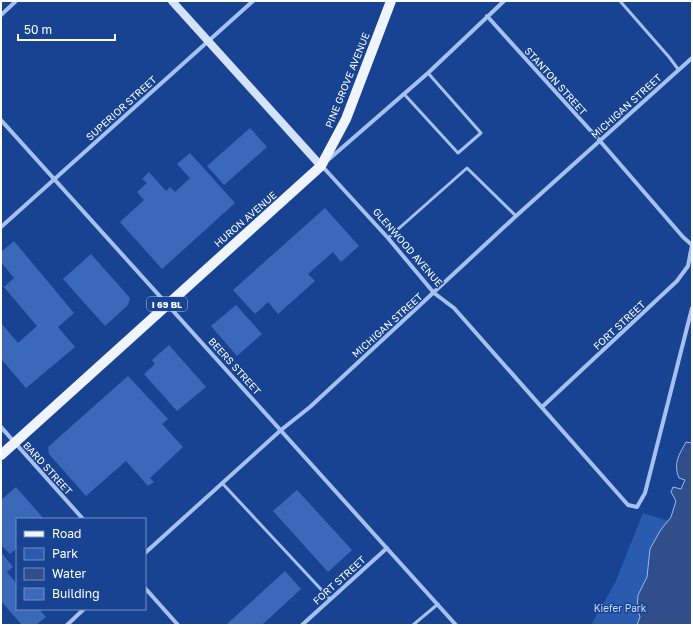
<svg xmlns="http://www.w3.org/2000/svg" width="693" height="626" viewBox="0 0 693 626" font-family="'Golos Text',sans-serif">
	<style>
		.green { fill: #295bb1 }
		.water { fill: #304f8a; stroke: #98bbf3 }
		.building { fill: #3b69b9 }
		.lines { fill: none; stroke-linecap: round; stroke-linejoin: round }
		.lane { stroke: #a6c1f0; stroke-width: 3 }
		.street { stroke: #a6c1f0; stroke-width: 4 }
		.secondary { stroke: #d4e2fb; stroke-width: 8 }
		.primary { stroke: #eff4ff; stroke-width: 10 }
		.labels { text-anchor: middle; dominant-baseline: central; stroke-width: 3; stroke-linejoin: round; paint-order: stroke }
		.shield { fill: #174392; stroke: #b9c7de; stroke-width: 1 }
		.shield-label { font-size: 9px; font-weight: bold; fill: #fff }
		.street-label { font-size: 10px; fill: #fff; stroke: #174392 }
		.park-label { font-size: 10px; fill: #cddefb; stroke: #174392 }
	</style>
	<rect width="100%" height="100%" fill="#174392"/>
	<polygon class="green" points="643,513 668,521 650,549 647,577 638,595 637,608 640,617 637,625 591,625 615,583"/>
	<path class="water" d="M686,442L692,443V625H637L640,617L637,608L638,595L647,577L650,549L660,531L671,517L676,501L671,492L673,487L681,489L685,480L679,478C673,463 679,455 686,442Z"/>
	<g class="building">
		<polygon points="250,128 267,147 224,185 207,166"/>
		<polygon points="190,153 235,203 162,269 120,222 144,200 137,192 147,183 142,179 149,172 166,191 170,187 175,192 190,178 177,164"/>
		<polygon points="325,208 359,246 341,262 333,252 308,274 315,281 278,314 268,302 255,314 233,290"/>
		<polygon points="14,241 74,313 58,327 75,347 26,388 1,359 1,323 18,343 37,326 4,287 14,278 1,262 1,252"/>
		<polygon points="91,254 130,298 128,305 105,326 63,279"/>
		<polygon points="236,305 262,334 237,356 211,326"/>
		<polygon points="169,345 206,387 177,411 144,374 155,364 152,360"/>
		<polygon points="128,376 168,419 162,424 183,447 150,478 154,482 148,486 126,461 86,496 49,454 48,447"/>
		<polygon points="16,487 44,519 17,519 17,548 10,554 1,545 1,500"/>
		<polygon points="297,490 352,550 328,572 273,511"/>
		<polygon points="1,552 13,567 7,572 17,584 17,609 39,609 46,617 36,625 22,625 1,601"/>
		<polygon points="285,571 301,589 262,625 226,625"/>
	</g>
	<g class="lines">
		<g class="lane">
			<polyline points="620,1 669,57 678,69"/>
			<polyline points="404,94 458,153 481,133 428,73"/>
			<polyline points="388,238 467,168 516,216"/>
			<polyline points="222,483 330,599"/>
			<polyline points="413,625 438,604"/>
		</g>
		<g class="street">
			<polyline points="1,15 16,1"/>
			<polyline points="487,16 600,141 683,237 692,245"/>
			<polyline points="1,120 456,625"/>
			<polyline points="328,160 428,73 504,1"/>
			<polyline points="322,166 388,238 434,293 454,308 628,505 637,507 645,493 692,308"/>
			<polyline points="1,227 253,1"/>
			<polyline points="542,407 677,281 688,266 692,245"/>
			<polyline points="1,427 83,519"/>
			<polyline points="145,553 281,430 310,407 516,216 692,58"/>
			<polyline points="145,588 178,625"/>
			<polyline points="67,625 84,609"/>
			<polyline points="302,625 387,548"/>
		</g>
		<polyline class="secondary" points="172,1 321,166"/>
		<polyline class="primary" points="1,455 321,166 346,119 391,1"/>
	</g>
	<g class="labels">
		<rect class="shield" x="147" y="297" width="40" height="14" rx="3"/>
		<g class="shield-label">
			<text x="167" y="304">I 69 BL</text>
		</g>
		<g class="street-label">
			<text transform="translate(347 80) rotate(-68)">PINE GROVE AVENUE</text>
			<text transform="translate(556 81) rotate(48)">STANTON STREET</text>
			<text transform="translate(626 106) rotate(-42)">MICHIGAN STREET</text>
			<text transform="translate(121 108) rotate(-42)">SUPERIOR STREET</text>
			<text transform="translate(245 219) rotate(-41)">HURON AVENUE</text>
			<text transform="translate(408 247) rotate(49)">GLENWOOD AVENUE</text>
			<text transform="translate(387 325) rotate(-42)">MICHIGAN STREET</text>
			<text transform="translate(619 325) rotate(-43)">FORT STREET</text>
			<text transform="translate(235 366) rotate(48)">BEERS STREET</text>
			<text transform="translate(48 468) rotate(48)">BARD STREET</text>
			<text transform="translate(339 580) rotate(-42)">FORT STREET</text>
		</g>
		<g class="park-label">
			<text x="620" y="608">Kiefer Park</text>
		</g>
	</g>
	<rect width="693" height="626" fill="none" stroke="#ffffff" stroke-width="4"/>
	<rect x="16" y="518" width="130" height="92" fill="#174392" stroke="#748ebe"/>
	<rect x="24" y="531" width="20" height="6" fill="#eff4ff" stroke="#748ebe"/>
	<text x="52" y="538" font-size="12" fill="#ffffff">Road</text>
	<rect x="24" y="548" width="20" height="12" fill="#295bb1" stroke="#748ebe"/>
	<text x="52" y="558" font-size="12" fill="#ffffff">Park</text>
	<rect x="24" y="568" width="20" height="12" fill="#304f8a" stroke="#748ebe"/>
	<text x="52" y="578" font-size="12" fill="#ffffff">Water</text>
	<rect x="24" y="588" width="20" height="12" fill="#3b69b9" stroke="#748ebe"/>
	<text x="52" y="598" font-size="12" fill="#ffffff">Building</text>
	<path d="M18 34v6h97v-6" fill="none" stroke="#ffffff" stroke-width="2"/>
	<text x="24" y="34" font-size="12" fill="#ffffff" stroke="#174392" stroke-width="3" paint-order="stroke">50 m</text>
</svg>
